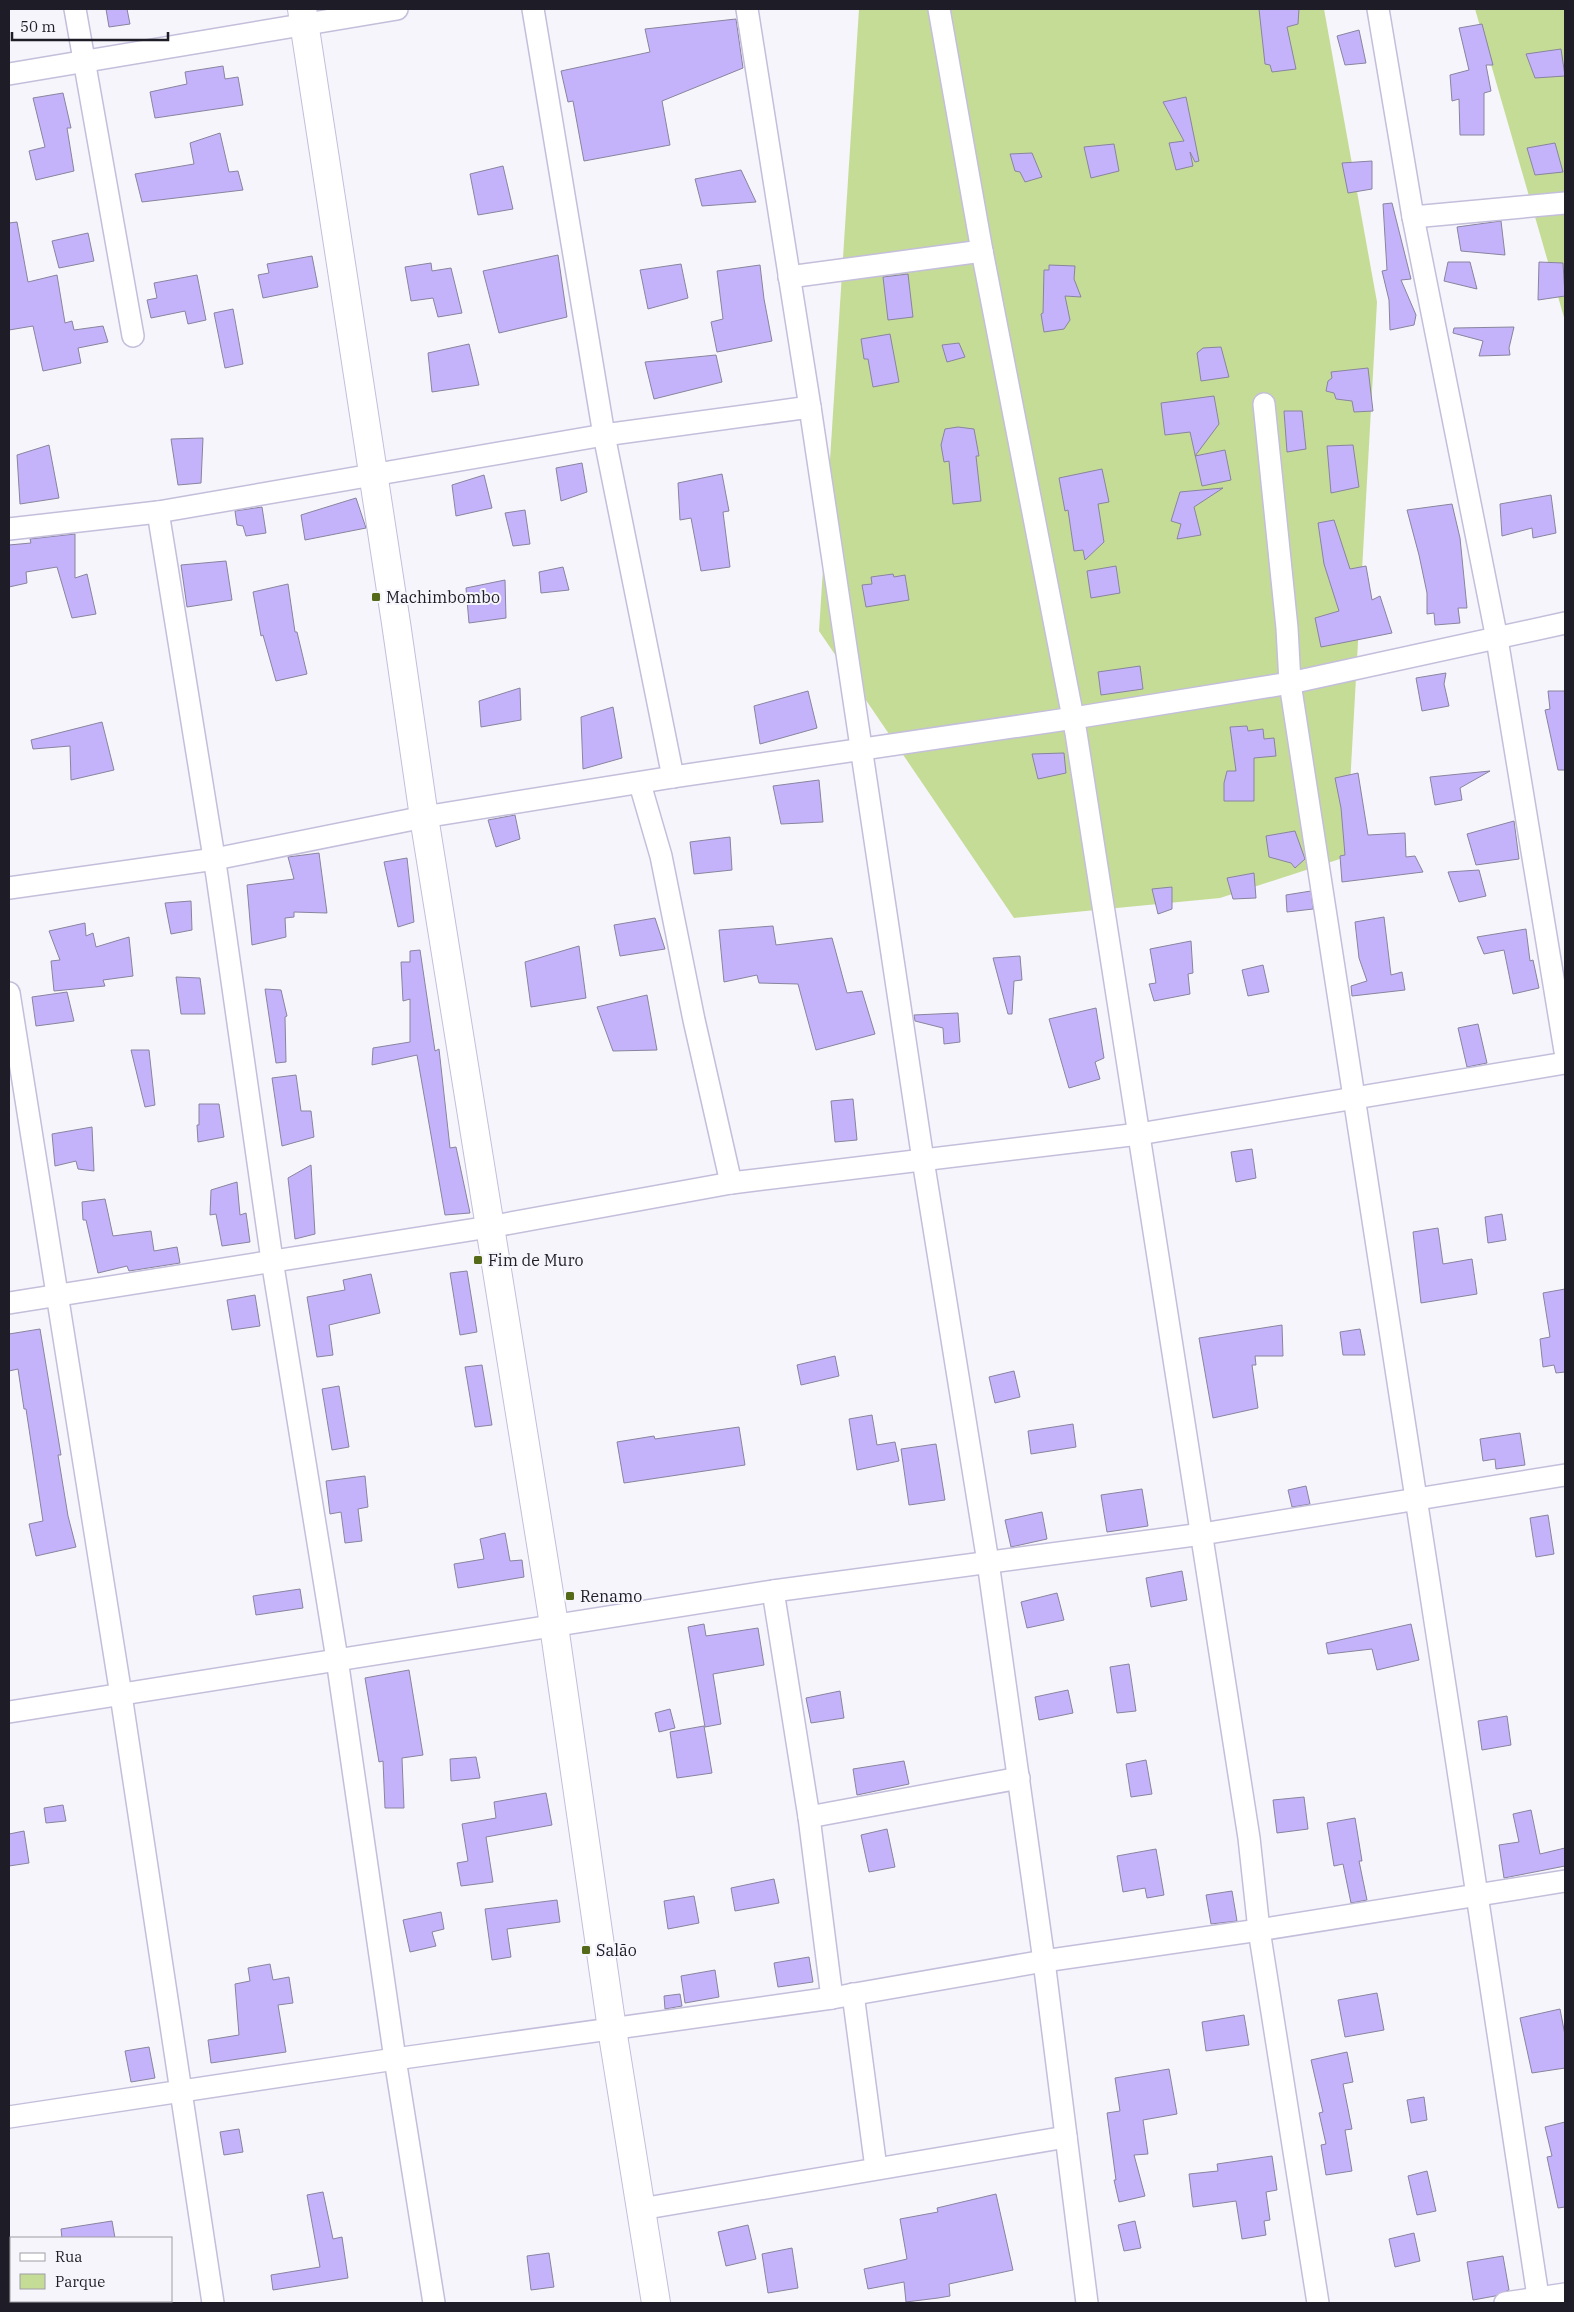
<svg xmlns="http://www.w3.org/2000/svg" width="1574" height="2312" viewBox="0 0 1574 2312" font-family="'IBM Plex Serif',serif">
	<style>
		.green { fill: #c5dc97 }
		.building { fill: #c4b3fb; stroke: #89849e }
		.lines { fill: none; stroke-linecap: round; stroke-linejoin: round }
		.minor-casing { stroke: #c4bedb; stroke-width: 24 }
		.tertiary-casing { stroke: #c4bedb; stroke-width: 30 }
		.minor { stroke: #fff; stroke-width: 21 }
		.tertiary { stroke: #fff; stroke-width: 28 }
		.poi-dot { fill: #556a18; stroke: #f6f5fb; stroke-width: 2 }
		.labels { text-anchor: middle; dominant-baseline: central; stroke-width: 4; stroke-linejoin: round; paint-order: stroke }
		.poi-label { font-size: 16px; fill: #1e1c26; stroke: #f6f5fb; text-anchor: start }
	</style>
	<rect width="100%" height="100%" fill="#f6f5fb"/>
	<g class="green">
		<polygon points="859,9 1324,9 1377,302 1346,857 1220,898 1014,918 819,631"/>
		<polygon points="1475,9 1565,9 1565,321 1561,307"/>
	</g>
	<g class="building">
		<polygon points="106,9 127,9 130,24 109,27"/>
		<polygon points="1259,9 1299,9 1298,24 1287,27 1296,69 1272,72 1270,65 1265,64"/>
		<polygon points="736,19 743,68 662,101 670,145 584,161 573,101 568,102 561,71 650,52 645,29"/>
		<polygon points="1482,24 1493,65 1486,65 1491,91 1484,93 1484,135 1460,135 1459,99 1452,101 1450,75 1469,70 1459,28"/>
		<polygon points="1359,30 1366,63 1345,65 1337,36"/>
		<polygon points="1561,49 1565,76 1535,78 1526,54"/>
		<polygon points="223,66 225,79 238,77 243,105 155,118 150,92 187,84 185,72"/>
		<polygon points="63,93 71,128 67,128 74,171 36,180 29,151 45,147 33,98"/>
		<polygon points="1186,97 1199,161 1195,162 1190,152 1193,166 1176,170 1169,143 1184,141 1163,102"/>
		<polygon points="220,133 229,172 238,171 243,190 142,202 135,174 194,164 190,143"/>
		<polygon points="1555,143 1563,172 1535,175 1527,148"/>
		<polygon points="1114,144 1119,171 1091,178 1084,147"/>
		<polygon points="1032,153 1042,177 1025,182 1020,172 1015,171 1010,154"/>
		<polygon points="1372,161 1372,189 1348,193 1342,163"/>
		<polygon points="503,166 513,209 478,215 470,174"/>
		<polygon points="741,170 756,202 702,206 695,179"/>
		<polygon points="1392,203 1411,279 1401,280 1416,315 1414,325 1390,330 1389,300 1382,271 1387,270 1383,204"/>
		<polygon points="1501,221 1505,255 1461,251 1457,227"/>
		<polygon points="17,222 28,282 57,275 65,323 72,321 74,330 103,326 108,342 78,348 81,363 43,371 33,326 9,330 9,223"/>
		<polygon points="88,233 94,261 59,268 52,241"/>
		<polygon points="558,255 567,317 499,333 483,271"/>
		<polygon points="312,256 318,287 263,298 258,275 269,273 267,264"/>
		<polygon points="1448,262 1470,262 1477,289 1444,281"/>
		<polygon points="1539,262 1563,263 1565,296 1538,300"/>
		<polygon points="431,263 432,271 451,268 462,313 438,317 433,298 411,301 405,267"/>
		<polygon points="681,264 688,298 648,309 640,270"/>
		<polygon points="760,265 764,299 772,341 717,352 711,322 723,319 717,271"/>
		<polygon points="1049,265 1075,266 1074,279 1081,297 1065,296 1070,320 1064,329 1044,332 1041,314 1043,313 1044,270 1049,270"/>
		<polygon points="908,274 913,317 888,320 883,277"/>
		<polygon points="197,275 206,320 188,324 185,311 151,318 147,300 157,298 154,283"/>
		<polygon points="233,309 243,364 225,368 214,313"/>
		<polygon points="1514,327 1509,348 1510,355 1479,356 1483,341 1453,333 1454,328"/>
		<polygon points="890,334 899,382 873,387 868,359 864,359 861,339"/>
		<polygon points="959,343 965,357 947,362 942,345"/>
		<polygon points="469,344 479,385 432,392 428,353"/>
		<polygon points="1221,347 1229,377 1201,381 1197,353 1203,348"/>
		<polygon points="716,355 722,382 654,399 645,362"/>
		<polygon points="1368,368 1373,411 1354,412 1352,401 1336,399 1334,393 1326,391 1328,381 1332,378 1331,372"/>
		<polygon points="1214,396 1219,424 1195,456 1225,450 1231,480 1202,486 1190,432 1165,435 1161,403"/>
		<polygon points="1284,411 1302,411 1306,449 1287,452"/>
		<polygon points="958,427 974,429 979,456 976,456 981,501 953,504 949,461 944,462 941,445 945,429"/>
		<polygon points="203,438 201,483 178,485 171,439"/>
		<polygon points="49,445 59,498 20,504 17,455"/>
		<polygon points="1353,445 1359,487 1331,493 1327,446"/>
		<polygon points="582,463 587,492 561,501 556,468"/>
		<polygon points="1102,469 1109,502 1098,504 1104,542 1085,560 1083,550 1074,551 1068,510 1065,511 1059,478"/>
		<polygon points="722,474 729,511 723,512 730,567 701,571 691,518 680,520 678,483"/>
		<polygon points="484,475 492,508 456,516 452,485"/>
		<polygon points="1223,488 1194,507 1201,535 1177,539 1181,524 1171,521 1180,492"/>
		<polygon points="1551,495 1556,533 1533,538 1532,528 1502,536 1500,504"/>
		<polygon points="356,498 366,528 305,540 301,515"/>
		<polygon points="1452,504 1460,538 1467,608 1458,608 1460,623 1435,625 1434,613 1427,614 1427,593 1419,555 1407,510"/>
		<polygon points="262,507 266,533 246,536 243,526 237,525 235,511"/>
		<polygon points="525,510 530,544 513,546 505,513"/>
		<polygon points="1334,520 1350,569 1366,566 1372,600 1380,596 1392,633 1321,647 1315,618 1339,611 1324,564 1318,523"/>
		<polygon points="75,534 75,578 87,574 96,614 72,618 57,567 26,572 27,583 9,587 9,545 31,543 30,539"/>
		<polygon points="226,561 232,600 187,607 181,565"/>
		<polygon points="1116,566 1120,593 1091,598 1087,571"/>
		<polygon points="563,567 569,590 541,593 539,572"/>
		<polygon points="893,574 894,577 905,575 909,600 866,607 862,585 872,584 871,577"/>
		<polygon points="505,580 506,618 469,623 466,588"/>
		<polygon points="288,584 295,632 297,632 307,674 276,681 263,635 261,636 253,592"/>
		<polygon points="1140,666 1143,689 1101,695 1098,672"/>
		<polygon points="1446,673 1444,684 1449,706 1422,711 1416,678"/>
		<polygon points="520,688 521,720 481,727 479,701"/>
		<polygon points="808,691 817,728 760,744 754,706"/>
		<polygon points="1548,691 1565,691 1565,770 1558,770 1545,710 1550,709"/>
		<polygon points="613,707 622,758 583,769 581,717"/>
		<polygon points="102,722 114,770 71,780 70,746 33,749 31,740"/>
		<polygon points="1247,726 1248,731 1263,729 1264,739 1274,738 1276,756 1254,758 1254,801 1224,801 1224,783 1227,771 1236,771 1230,727"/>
		<polygon points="1064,753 1066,773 1038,779 1032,754"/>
		<polygon points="1490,771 1460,788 1462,800 1435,805 1430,777"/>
		<polygon points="1358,773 1368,835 1405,833 1406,857 1415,856 1423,872 1342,882 1340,856 1345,855 1341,808 1335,778"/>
		<polygon points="819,780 823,822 781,824 773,786"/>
		<polygon points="515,815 520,839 496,847 488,820"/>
		<polygon points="1514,821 1519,859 1476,865 1467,834"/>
		<polygon points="1295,831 1305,859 1295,868 1291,863 1269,857 1266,836"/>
		<polygon points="730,837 732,870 694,874 690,842"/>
		<polygon points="319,853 327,913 294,912 294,917 285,918 286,937 252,945 247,885 294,879 288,857"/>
		<polygon points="407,858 414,922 398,927 384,862"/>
		<polygon points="1479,870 1486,896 1459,902 1448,872"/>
		<polygon points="1254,873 1256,898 1233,899 1227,878"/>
		<polygon points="1172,887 1172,909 1158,914 1152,889"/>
		<polygon points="1311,891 1313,909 1287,912 1286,895"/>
		<polygon points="191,901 192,930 171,934 165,903"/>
		<polygon points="1384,917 1391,975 1402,972 1405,990 1352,996 1351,986 1367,981 1359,958 1355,922"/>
		<polygon points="655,918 665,949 620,956 614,925"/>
		<polygon points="85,923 86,936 93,933 96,947 129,937 133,976 103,980 105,986 54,991 51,961 60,960 49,931"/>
		<polygon points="773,926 776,945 832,938 847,993 862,991 875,1034 816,1050 798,984 759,983 757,975 724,982 719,930"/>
		<polygon points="1526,929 1530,961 1533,960 1539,988 1513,994 1504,950 1484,954 1477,937"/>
		<polygon points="1191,941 1193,973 1188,974 1190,994 1154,1001 1149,984 1156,983 1150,949"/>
		<polygon points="579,946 586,998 531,1007 525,962"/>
		<polygon points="420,950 435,1051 439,1049 450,1148 456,1147 470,1213 445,1215 417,1055 372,1065 373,1048 410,1042 410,999 403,1001 401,962 410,962 410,951"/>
		<polygon points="1020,956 1022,980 1014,981 1012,1014 1008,1014 993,958"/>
		<polygon points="1263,965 1269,992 1248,996 1242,970"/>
		<polygon points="176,977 200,978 205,1014 181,1014"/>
		<polygon points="265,989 281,990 287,1016 285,1017 286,1062 276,1063"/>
		<polygon points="67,992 74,1021 36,1026 32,997"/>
		<polygon points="647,995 657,1050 613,1051 597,1007"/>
		<polygon points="1096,1008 1104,1058 1095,1062 1100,1079 1069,1088 1049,1019"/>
		<polygon points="958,1013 960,1042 944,1044 943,1028 915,1021 914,1015"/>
		<polygon points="1478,1024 1487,1063 1467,1067 1458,1028"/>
		<polygon points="131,1050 149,1050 155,1105 145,1107"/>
		<polygon points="296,1075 301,1111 311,1111 314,1137 282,1146 272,1078"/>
		<polygon points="853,1099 857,1140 835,1142 831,1101"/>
		<polygon points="199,1104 219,1104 224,1137 198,1142 197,1125 199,1125"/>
		<polygon points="92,1127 94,1171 78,1169 76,1161 55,1166 52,1134"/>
		<polygon points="1252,1149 1256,1178 1236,1182 1231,1152"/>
		<polygon points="311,1165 315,1234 295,1239 288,1178"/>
		<polygon points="237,1182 240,1215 246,1213 250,1242 222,1246 216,1214 210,1215 211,1190"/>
		<polygon points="105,1199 113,1236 151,1231 154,1251 177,1247 180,1263 129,1271 127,1266 98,1273 86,1220 83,1220 82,1202"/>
		<polygon points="1502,1214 1506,1240 1488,1243 1485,1217"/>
		<polygon points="1438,1228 1443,1264 1472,1259 1477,1294 1421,1303 1413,1232"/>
		<polygon points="467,1271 477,1332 460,1335 450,1273"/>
		<polygon points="371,1274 380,1313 329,1325 333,1355 317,1357 307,1297 345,1290 343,1280"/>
		<polygon points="1565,1289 1565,1372 1556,1373 1554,1365 1543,1367 1540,1339 1550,1337 1543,1293"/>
		<polygon points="255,1295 260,1326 232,1330 227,1300"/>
		<polygon points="1282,1325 1283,1356 1255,1356 1256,1365 1252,1365 1258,1408 1213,1418 1199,1338"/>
		<polygon points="40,1329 61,1455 58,1455 68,1516 76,1547 36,1556 29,1524 43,1521 26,1409 24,1409 18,1369 9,1371 9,1334"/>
		<polygon points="1360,1329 1365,1355 1343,1355 1340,1332"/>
		<polygon points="835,1356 839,1376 801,1385 797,1365"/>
		<polygon points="482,1365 492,1425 475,1427 465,1367"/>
		<polygon points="1014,1371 1020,1397 995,1403 989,1377"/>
		<polygon points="339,1386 349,1447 332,1450 322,1389"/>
		<polygon points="872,1415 877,1445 895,1442 899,1461 857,1470 849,1419"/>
		<polygon points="1073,1424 1076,1447 1031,1454 1028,1431"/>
		<polygon points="739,1427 745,1465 624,1483 617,1442 654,1436 655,1439"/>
		<polygon points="1520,1433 1525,1465 1496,1469 1495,1459 1483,1461 1480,1439"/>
		<polygon points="936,1444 945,1500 909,1505 901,1449"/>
		<polygon points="365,1476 368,1507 358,1509 362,1541 345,1543 341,1512 330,1514 326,1481"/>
		<polygon points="1306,1486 1310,1504 1292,1507 1288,1490"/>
		<polygon points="1142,1489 1148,1526 1107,1532 1101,1495"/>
		<polygon points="1042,1512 1047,1539 1011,1547 1005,1520"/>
		<polygon points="1548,1515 1554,1554 1536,1557 1530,1518"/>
		<polygon points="505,1533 510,1561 522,1560 524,1577 458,1588 454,1564 484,1559 480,1539"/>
		<polygon points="1182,1571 1187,1600 1151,1607 1146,1578"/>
		<polygon points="300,1589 303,1608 256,1615 253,1596"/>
		<polygon points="1057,1593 1064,1620 1027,1628 1021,1602"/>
		<polygon points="704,1624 706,1636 758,1628 764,1665 713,1674 721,1724 705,1727 688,1627"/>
		<polygon points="1411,1624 1419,1660 1377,1670 1372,1649 1328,1654 1326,1643"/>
		<polygon points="1129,1664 1136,1711 1117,1713 1110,1667"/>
		<polygon points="409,1670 423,1755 402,1758 404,1808 385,1808 383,1761 379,1762 365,1678"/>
		<polygon points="1068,1690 1073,1713 1039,1720 1035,1697"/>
		<polygon points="840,1691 844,1718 811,1723 806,1698"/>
		<polygon points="670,1709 675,1728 659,1732 655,1713"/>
		<polygon points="1507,1716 1511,1745 1482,1750 1478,1721"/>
		<polygon points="704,1726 712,1773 677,1778 670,1732"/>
		<polygon points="476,1757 480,1778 451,1781 450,1759"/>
		<polygon points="1146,1760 1152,1794 1131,1797 1126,1764"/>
		<polygon points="904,1761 909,1784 857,1795 853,1769"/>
		<polygon points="546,1793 552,1825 486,1837 493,1882 461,1886 457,1863 468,1861 462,1824 496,1818 494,1802"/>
		<polygon points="1304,1797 1308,1829 1277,1833 1273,1800"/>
		<polygon points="63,1805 66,1821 46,1823 44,1808"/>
		<polygon points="1531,1810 1540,1854 1565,1848 1565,1866 1504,1878 1499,1845 1519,1842 1513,1814"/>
		<polygon points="1355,1818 1362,1861 1359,1861 1367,1900 1351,1903 1343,1864 1334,1866 1327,1823"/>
		<polygon points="887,1829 895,1867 869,1872 861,1835"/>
		<polygon points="24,1831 29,1863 9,1866 9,1834"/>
		<polygon points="1156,1849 1164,1895 1147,1898 1145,1888 1123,1892 1117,1856"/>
		<polygon points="774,1879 779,1903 735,1911 731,1888"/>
		<polygon points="1232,1891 1237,1921 1211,1924 1206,1895"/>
		<polygon points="694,1896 699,1923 668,1929 664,1901"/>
		<polygon points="557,1900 560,1922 507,1929 511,1957 492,1960 485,1909"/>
		<polygon points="441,1912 444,1929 432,1932 436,1946 410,1952 403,1920"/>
		<polygon points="809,1957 813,1982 778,1987 774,1963"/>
		<polygon points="270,1964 273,1980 289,1977 293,2003 278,2005 286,2052 211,2063 208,2040 239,2035 235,1984 250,1981 248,1968"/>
		<polygon points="715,1970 719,1997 685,2003 681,1976"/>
		<polygon points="1377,1993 1384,2030 1345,2037 1338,2000"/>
		<polygon points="680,1994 682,2006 665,2009 664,1996"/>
		<polygon points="1560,2009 1565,2035 1565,2068 1532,2073 1520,2018"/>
		<polygon points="1244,2015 1249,2045 1206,2051 1202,2022"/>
		<polygon points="149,2047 155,2078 131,2082 125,2051"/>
		<polygon points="1347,2052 1353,2082 1343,2084 1352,2129 1345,2130 1352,2171 1326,2175 1321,2145 1326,2144 1319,2113 1323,2112 1311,2060"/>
		<polygon points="1169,2069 1177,2114 1143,2120 1148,2154 1134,2155 1145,2196 1119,2202 1114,2180 1116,2180 1107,2113 1120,2111 1115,2078"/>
		<polygon points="1424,2097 1427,2120 1411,2123 1407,2100"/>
		<polygon points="1565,2122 1565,2207 1558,2208 1547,2157 1552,2156 1545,2127"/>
		<polygon points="239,2129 243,2152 224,2155 220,2132"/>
		<polygon points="1272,2156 1277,2190 1266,2192 1270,2220 1264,2221 1266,2235 1242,2239 1236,2201 1193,2207 1189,2174 1218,2171 1217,2164"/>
		<polygon points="1427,2171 1436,2211 1417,2215 1408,2176"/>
		<polygon points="323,2192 333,2239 342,2237 348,2278 273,2290 271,2275 320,2267 307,2195"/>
		<polygon points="996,2194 1013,2270 949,2284 950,2296 938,2298 906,2302 904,2282 868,2289 864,2269 907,2259 900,2219 938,2212 937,2208"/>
		<polygon points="112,2221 115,2238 62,2238 61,2229"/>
		<polygon points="1135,2221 1141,2248 1124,2251 1118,2225"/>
		<polygon points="748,2225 756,2259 726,2266 718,2232"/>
		<polygon points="1414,2233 1420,2261 1395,2267 1389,2239"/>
		<polygon points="792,2248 798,2288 768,2293 762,2254"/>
		<polygon points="549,2253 554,2287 531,2290 527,2256"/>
		<polygon points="1503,2256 1509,2290 1495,2296 1473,2300 1467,2262"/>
	</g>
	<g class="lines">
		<defs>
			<g id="minor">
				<polyline points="75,9 133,336"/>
				<polyline points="533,9 604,435 673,777"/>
				<polyline points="747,9 810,407 923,1160 988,1562 1044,1961 1087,2303"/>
				<polyline points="939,9 982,251 1076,733 1249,1838 1259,1930 1318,2303"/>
				<polyline points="1378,9 1413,217 1497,639 1565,1051"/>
				<polyline points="9,74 397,9"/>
				<polyline points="1413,217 1565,203"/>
				<polyline points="789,277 982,251"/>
				<path d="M1264,404L1287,628L1290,683C1377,1222 1456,1763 1539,2303"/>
				<polyline points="158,512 217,876 272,1260 337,1659 395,2059 434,2303"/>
				<polyline points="9,529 158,512 604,435 810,407"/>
				<polyline points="640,784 661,856 694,1020 731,1183"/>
				<polyline points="9,888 215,859 424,817 673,777 1074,718 1290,683 1565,623"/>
				<polyline points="9,993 121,1695 213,2303"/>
				<polyline points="9,1303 489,1227 731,1183 1139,1134 1565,1063"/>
				<polyline points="773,1591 809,1817 832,1998"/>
				<polyline points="9,1712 773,1591 1202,1534 1565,1475"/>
				<polyline points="809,1817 1019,1778"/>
				<polyline points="853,1994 876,2168"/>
				<polyline points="9,2117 395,2059 832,1998 1044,1961 1259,1930 1565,1881"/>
				<polyline points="641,2209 1066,2137"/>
				<polyline points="1505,2303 1565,2294"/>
			</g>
			<polyline id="tertiary" points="302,9 396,623 424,817 552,1612 612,2029 656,2303"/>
		</defs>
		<use href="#minor" class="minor-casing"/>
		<use href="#tertiary" class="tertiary-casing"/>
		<use href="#minor" class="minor"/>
		<use href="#tertiary" class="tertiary"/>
	</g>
	<g class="poi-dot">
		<rect x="371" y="592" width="10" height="10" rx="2.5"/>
		<rect x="473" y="1255" width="10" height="10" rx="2.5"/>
		<rect x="565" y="1591" width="10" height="10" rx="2.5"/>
		<rect x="581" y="1945" width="10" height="10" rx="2.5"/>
	</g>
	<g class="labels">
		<g class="poi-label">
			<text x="386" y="597">Machimbombo</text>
			<text x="488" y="1260">Fim de Muro</text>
			<text x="580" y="1596">Renamo</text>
			<text x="596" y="1950">Salão</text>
		</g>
	</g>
	<rect width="1574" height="2312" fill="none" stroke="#1e1c26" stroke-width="20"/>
	<rect x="10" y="2237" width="162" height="65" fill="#f6f5fb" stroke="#a09ea6"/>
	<rect x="20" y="2253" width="25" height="8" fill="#ffffff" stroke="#a09ea6"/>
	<text x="55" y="2262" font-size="15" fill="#1e1c26">Rua</text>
	<rect x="20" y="2274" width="25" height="15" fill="#c5dc97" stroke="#a09ea6"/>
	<text x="55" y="2287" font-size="15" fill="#1e1c26">Parque</text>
	<path d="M12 32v8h156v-8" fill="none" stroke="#1e1c26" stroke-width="2.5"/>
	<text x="20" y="32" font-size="15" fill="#1e1c26" stroke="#f6f5fb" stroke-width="4" paint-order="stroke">50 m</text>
</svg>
